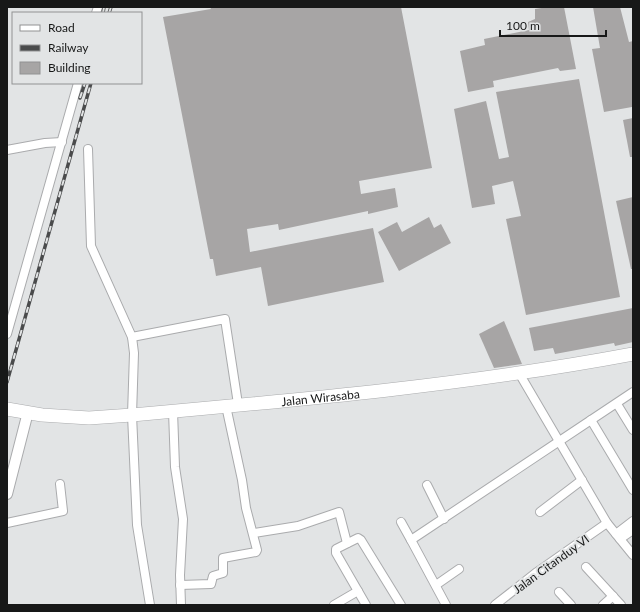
<svg xmlns="http://www.w3.org/2000/svg" width="640" height="612" viewBox="0 0 640 612" font-family="Lato,sans-serif">
	<style>
		.building { fill: #a7a5a5 }
		.lines { fill: none; stroke-linecap: round; stroke-linejoin: round }
		.minor-casing { stroke: #aaabad; stroke-width: 10 }
		.tertiary-casing { stroke: #aaabad; stroke-width: 12 }
		.primary-casing { stroke: #aaabad; stroke-width: 14 }
		.minor { stroke: #fff; stroke-width: 8 }
		.tertiary { stroke: #fff; stroke-width: 10 }
		.primary { stroke: #fff; stroke-width: 13 }
		.rail-casing { stroke: #4a4b4c; stroke-width: 3.5 }
		.rail { stroke: #e2e4e5; stroke-width: 2; stroke-dasharray: 6; stroke-linecap: butt }
		.labels { text-anchor: middle; dominant-baseline: central; stroke-width: 4; stroke-linejoin: round; paint-order: stroke }
		.street-label { font-size: 12px; fill: #171818; stroke: #e2e4e5 }
	</style>
	<rect width="100%" height="100%" fill="#e2e4e5"/>
	<g class="building">
		<polygon points="210,7 401,7 432,168 359,181 361,194 395,188 398,207 368,214 368,211 279,230 278,224 247,229 250,252 373,228 384,282 268,306 261,267 216,276 213,259 210,259 163,17 211,9"/>
		<polygon points="548,7 564,7 576,69 560,71 558,68 493,81 494,87 468,92 460,51 485,45 484,39 529,30 528,22 535,19 535,9"/>
		<polygon points="593,7 620,7 629,42 633,41 632,107 604,112 592,49 600,48"/>
		<polygon points="579,79 620,297 526,315 506,219 521,216 513,181 492,186 495,204 472,208 454,109 486,101 499,159 509,157 496,92"/>
		<polygon points="633,118 633,157 630,157 623,120"/>
		<polygon points="633,197 633,269 631,269 616,201"/>
		<polygon points="429,217 434,228 441,224 451,243 399,271 378,232 397,222 402,232"/>
		<polygon points="633,308 633,342 615,346 614,343 555,354 553,348 534,351 529,328"/>
		<polygon points="504,321 522,364 494,368 479,334"/>
	</g>
	<g class="lines">
		<defs>
			<g id="minor">
				<polyline points="96,13 98,7"/>
				<polyline points="88,149 91,246 132,337 134,353 132,415 137,525 150,605"/>
				<polyline points="7,150 45,143 62,142"/>
				<polyline points="7,334 78,83"/>
				<polyline points="132,337 225,319 238,404"/>
				<polyline points="519,373 607,523 633,555"/>
				<polyline points="617,404 633,430"/>
				<polyline points="173,411 175,467 183,519 180,575 181,605"/>
				<polyline points="591,420 633,490"/>
				<polyline points="427,485 444,519"/>
				<polyline points="540,512 582,480"/>
				<polyline points="401,522 411,540"/>
				<polyline points="7,523 63,511 60,484"/>
				<polyline points="254,533 298,526 339,512 347,543"/>
				<polyline points="616,534 633,521"/>
				<polyline points="620,539 633,530"/>
				<polyline points="586,567 621,605"/>
				<polyline points="180,585 211,584 213,576 223,573 223,558 256,552 257,550 246,508 242,480 226,406"/>
				<polyline points="436,585 459,569"/>
				<polyline points="559,592 571,605"/>
				<polyline points="334,605 358,591"/>
				<polyline points="366,605 336,553 336,549 358,538 361,540 401,605"/>
				<polyline points="446,605 411,540 633,392"/>
				<polyline points="495,605 537,572 607,523"/>
				<polyline points="603,605 613,596"/>
			</g>
			<polyline id="tertiary" points="7,494 28,412"/>
			<g id="primary">
				<path id="s1" d="M7,409L42,415L89,418L132,415C299,400 468,385 633,354"/>
			</g>
		</defs>
		<use href="#minor" class="minor-casing"/>
		<use href="#tertiary" class="tertiary-casing"/>
		<use href="#primary" class="primary-casing"/>
		<use href="#minor" class="minor"/>
		<use href="#tertiary" class="tertiary"/>
		<use href="#primary" class="primary"/>
		<defs>
			<g id="rail">
				<polyline points="103,13 104,7"/>
				<polyline points="109,13 111,7"/>
				<polyline points="80,98 85,83"/>
				<polyline points="7,382 91,83"/>
			</g>
		</defs>
		<use href="#rail" class="rail-casing"/>
		<use href="#rail" class="rail"/>
	</g>
	<g class="labels">
		<g class="street-label">
			<text stroke="none"><textPath href="#s1" startOffset="315">Jalan Wirasaba</textPath></text>
			<text transform="translate(551 564) rotate(-36)">Jalan Citanduy VI</text>
		</g>
	</g>
	<rect width="640" height="612" fill="none" stroke="#171818" stroke-width="16"/>
	<rect x="12" y="12" width="130" height="72" fill="#e2e4e5" stroke="#919293"/>
	<rect x="20" y="25" width="20" height="6" fill="#ffffff" stroke="#919293"/>
	<text x="48" y="32" font-size="12" fill="#171818">Road</text>
	<rect x="20" y="45" width="20" height="6" fill="#4a4b4c" stroke="#919293"/>
	<text x="48" y="52" font-size="12" fill="#171818">Railway</text>
	<rect x="20" y="62" width="20" height="12" fill="#a7a5a5" stroke="#919293"/>
	<text x="48" y="72" font-size="12" fill="#171818">Building</text>
	<path d="M500 30v6h106v-6" fill="none" stroke="#171818" stroke-width="2"/>
	<text x="506" y="30" font-size="12" fill="#171818" stroke="#e2e4e5" stroke-width="3" paint-order="stroke">100 m</text>
</svg>
